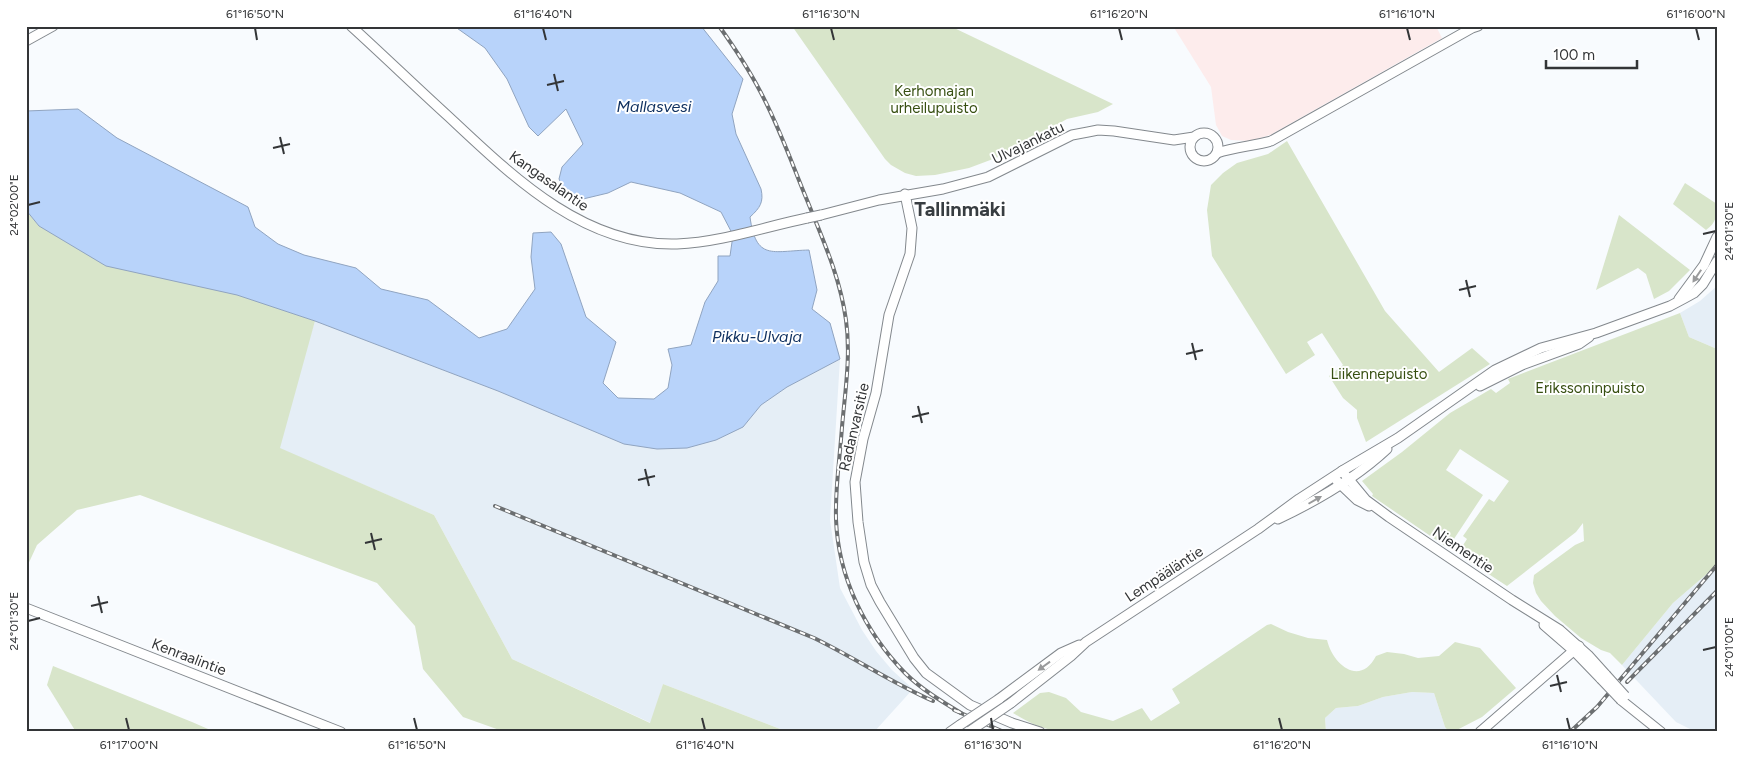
<svg xmlns="http://www.w3.org/2000/svg" width="1743" height="758" viewBox="0 0 1743 758" font-family="Figtree,sans-serif">
	<style>
		.built { fill: #e5eef6 }
		.medical { fill: #fdecec }
		.green { fill: #d8e5ca }
		.water { fill: #b8d3fa; stroke: #90a4c0 }
		.lines { fill: none; stroke-linecap: round; stroke-linejoin: round }
		.tertiary-casing { stroke: #83888d; stroke-width: 11 }
		.secondary-casing { stroke: #83888d; stroke-width: 11 }
		.tertiary { stroke: #fff; stroke-width: 9 }
		.secondary { stroke: #fff; stroke-width: 9 }
		.rail-casing { stroke: #6c6f71; stroke-width: 4 }
		.rail { stroke: #fff; stroke-width: 2; stroke-dasharray: 5.5; stroke-linecap: butt }
		.secondary-bridge-casing { stroke: #83888d; stroke-width: 11; stroke-linecap: butt }
		.secondary-bridge { stroke: #fff; stroke-width: 9 }
		.oneway { fill: #999a9b }
		.ticks { fill: none; stroke: #333537; stroke-width: 2 }
		.labels { text-anchor: middle; dominant-baseline: central; stroke-width: 4; stroke-linejoin: round; paint-order: stroke }
		.park-label { font-size: 15px; fill: #374f11; stroke: #fff }
		.street-label { font-size: 15px; fill: #333537; stroke: #fff }
		.water-label { font-size: 16px; font-style: italic; fill: #103160; stroke: #fff }
		.district-label { font-size: 20px; font-weight: bold; fill: #383d41; stroke: #fff }
		.neatline { fill: none; stroke: #333537; stroke-width: 2 }
		.ticks-label { font-size: 12px; text-anchor: middle; fill: #333537 }
	</style>
	<rect width="100%" height="100%" fill="#f8fbfe"/>
	<g class="built">
		<polygon points="1717,286 1717,349 1689,337 1680,313 1700,301"/>
		<polygon points="315,321 498,391 624,444 743,427 761,405 787,387 840,359 830,520 840,588 862,630 876,651 892,670 913,689 874,732 788,732 663,684 651,723 512,659 434,515 276,447"/>
		<polygon points="1717,563 1717,732 1696,732 1676,722 1622,665 1673,603 1709,572"/>
		<polygon points="1412,692 1434,693 1445,727 1449,732 1326,732 1325,718 1336,708 1358,706 1383,697"/>
	</g>
	<polygon class="medical" points="1173,26 1436,26 1442,38 1270,135 1249,141 1231,140 1222,136 1216,125 1211,87"/>
	<g class="green">
		<polygon points="792,26 950,26 1113,104 1098,112 1067,119 1001,156 969,168 935,175 916,176 905,173 891,165 885,159"/>
		<polygon points="1287,141 1385,311 1439,372 1472,348 1490,364 1366,442 1357,418 1357,410 1343,398 1329,376 1343,365 1322,333 1307,342 1315,355 1286,374 1212,256 1207,210 1211,185 1223,173 1237,163 1268,154"/>
		<path d="M1685,183L1717,204C1717,216 1716,223 1706,230L1673,204Z"/>
		<polygon points="26,210 39,226 315,321 280,448 434,515 512,659 650,723 663,684 788,732 505,732 463,717 423,669 415,626 377,583 140,495 77,510 37,545 26,569"/>
		<polygon points="1619,215 1690,270 1669,291 1654,299 1646,274 1638,268 1596,290"/>
		<polygon points="1680,313 1689,337 1717,349 1717,563 1709,572 1673,603 1622,665 1610,653 1601,650 1581,638 1555,616 1541,601 1536,593 1533,583 1534,575 1575,545 1584,541 1583,523 1576,532 1507,586 1464,558 1458,553 1467,539 1463,536 1489,499 1494,502 1509,481 1460,449 1446,470 1483,495 1448,548 1372,496 1373,494 1362,481 1402,452 1450,413 1491,389 1496,393 1510,383 1508,379"/>
		<path d="M1271,624L1288,632L1308,638L1327,640C1333,665 1360,687 1376,656L1387,652L1404,654L1418,658L1439,656L1455,642L1480,648L1516,688L1482,717L1453,732H1449L1445,727L1434,693L1412,692L1383,697L1358,706L1336,708L1325,718L1326,732H1063C1044,730 1029,723 1013,713L1040,693L1049,692L1066,698L1081,712L1113,721L1142,708L1151,721L1180,703L1172,689L1267,625Z"/>
		<polygon points="53,666 192,722 215,732 76,732 47,685"/>
	</g>
	<path class="water" d="M454,26H701L743,79L732,114L736,134L761,189C764,202 760,208 750,217C756,261 772,251 809,250L817,290L812,309L830,323L840,359L787,387L761,405L743,427L716,440L687,448L657,449L624,444L498,391L315,321L237,295L106,266L39,226L26,210V111L78,109L117,138L248,207L255,227L278,244L304,255L356,268L381,289L428,300L479,338L507,329L535,289L531,257L533,233L551,232L561,244L586,317L616,342L603,383L618,398L654,399L668,388L672,365L668,349L691,345L705,302L718,281V256H730L733,235L721,212L680,193L631,182L608,193L583,199L565,191L559,179L562,167L583,144L566,109L538,136L529,127L507,79L485,48Z"/>
	<g class="lines">
		<defs>
			<g id="tertiary">
				<polyline points="905,194 912,228 910,254 889,315 876,393 863,439 855,482 858,522 864,562 871,585 880,602 914,658 926,673 970,705 1012,723 1040,732"/>
				<polyline points="26,608 341,732"/>
				<polyline points="1480,732 1579,646"/>
			</g>
			<g id="secondary">
				<path d="M351,26C384,56 416,87 449,117C512,176 584,247 677,244C722,242 764,227 807,218"/>
				<polyline points="26,41 53,26"/>
				<circle cx="1204" cy="147" r="14"/>
				<path d="M1217,153C1235,147 1253,146 1271,141L1472,28L1478,26"/>
				<polyline points="821,215 879,200 943,189 988,177 1072,135 1088,132 1098,130 1114,131 1174,140 1194,137"/>
				<polyline points="1679,299 1704,265 1717,237"/>
				<polyline points="1480,386 1522,365 1579,344 1589,337"/>
				<polyline points="1342,471 1366,500 1389,517 1512,600 1560,630 1588,655 1606,675"/>
				<polyline points="1337,481 1357,500 1369,506"/>
				<path d="M1278,519C1316,501 1355,479 1387,449"/>
				<polyline points="1544,625 1574,651 1601,679"/>
				<polyline points="999,699 1061,653 1079,645"/>
				<polyline points="1621,700 1661,732"/>
				<polyline points="1011,703 1071,656 1086,642 1258,529 1299,499 1342,471 1398,438 1495,370 1541,348 1596,333 1670,306 1685,298 1694,293 1703,284 1717,261"/>
				<polyline points="950,732 960,725"/>
			</g>
		</defs>
		<use href="#tertiary" class="tertiary-casing"/>
		<use href="#secondary" class="secondary-casing"/>
		<use href="#tertiary" class="tertiary"/>
		<use href="#secondary" class="secondary"/>
		<defs>
			<g id="rail">
				<path d="M719,26C734,47 748,68 760,91C779,126 792,164 807,200C823,240 840,277 846,320C851,356 845,392 842,427C840,457 835,488 836,519C838,577 865,632 905,673C921,689 941,701 961,713"/>
				<path d="M495,506L814,638C855,658 892,683 933,701"/>
				<polyline points="1627,682 1717,591"/>
				<polyline points="954,710 1004,732"/>
				<polyline points="1570,732 1597,707 1717,565"/>
			</g>
		</defs>
		<use href="#rail" class="rail-casing"/>
		<use href="#rail" class="rail"/>
		<defs>
			<g id="secondary-bridge">
				<polyline points="807,218 821,215"/>
				<polyline points="1606,675 1625,696"/>
				<polyline points="1601,679 1621,700"/>
				<polyline points="960,725 999,699"/>
				<polyline points="970,731 1011,703"/>
			</g>
		</defs>
		<use href="#secondary-bridge" class="secondary-bridge-casing"/>
		<use href="#secondary-bridge" class="secondary-bridge"/>
	</g>
	<defs><path id="oneway-solid" d="M-6-.8H1V-3.2L6.5 0L1 3.2V.8H-6Z" transform="scale(1.25)"/></defs>
	<g class="oneway">
		<use href="#oneway-solid" transform="translate(1697 276) rotate(124)"/>
		<use href="#oneway-solid" transform="translate(1315 500) rotate(-30)"/>
		<use href="#oneway-solid" transform="translate(1044 666) rotate(144)"/>
	</g>
	<path class="ticks" d="M255,28L257,40M543,28L546,40M831,28L834,40M1119,28L1122,40M1407,28L1410,40M1696,28L1699,40M554,74L558,91M547,85L564,81M280,137L284,154M273,148L290,144M28,205L40,202M1703,234L1716,231M1466,280L1470,297M1459,290L1476,286M1192,343L1196,360M1186,354L1203,350M918,406L922,423M912,417L929,413M645,469L649,486M638,480L655,476M371,533L375,550M365,543L382,539M98,596L102,613M91,606L108,602M28,621L40,618M1703,650L1716,647M1557,675L1561,692M1550,686L1567,682M126,718L129,730M414,718L417,730M702,718L705,730M991,718L993,730M1279,718L1282,730M1567,718L1570,730"/>
	<g class="labels">
		<g class="park-label">
			<text x="934" y="91">Kerhomajan<tspan x="934" dy="17">urheilupuisto</tspan></text>
			<text x="1379" y="374">Liikennepuisto</text>
			<text x="1590" y="388">Erikssoninpuisto</text>
		</g>
		<g class="street-label">
			<text transform="translate(1028 143) rotate(-26)">Ulvajankatu</text>
			<text transform="translate(549 181) rotate(35)">Kangasalantie</text>
			<text transform="translate(854 427) rotate(-77)">Radanvarsitie</text>
			<text transform="translate(1463 550) rotate(34)">Niementie</text>
			<text transform="translate(1164 574) rotate(-33)">Lempääläntie</text>
			<text transform="translate(189 657) rotate(21)">Kenraalintie</text>
		</g>
		<g class="water-label">
			<text x="654" y="106">Mallasvesi</text>
			<text x="757" y="336">Pikku-Ulvaja</text>
		</g>
		<g class="district-label">
			<text x="960" y="209">Tallinmäki</text>
		</g>
	</g>
	<rect width="1743" height="758" fill="none" stroke="#ffffff" stroke-width="55"/>
	<path d="M1546 60v8h91v-8" fill="none" stroke="#333537" stroke-width="2.5"/>
	<text x="1553" y="60" font-size="15" fill="#333537" stroke="#ffffff" stroke-width="4" paint-order="stroke">100 m</text>
	<rect x="28" y="28" width="1688" height="702" class="neatline"/>
	<g class="ticks-label">
		<text x="255" y="18">61°16'50"N</text>
		<text x="543" y="18">61°16'40"N</text>
		<text x="831" y="18">61°16'30"N</text>
		<text x="1119" y="18">61°16'20"N</text>
		<text x="1407" y="18">61°16'10"N</text>
		<text x="1696" y="18">61°16'00"N</text>
		<text transform="translate(14 205) rotate(-90)" y="4">24°02'00"E</text>
		<text transform="translate(1729 231) rotate(-90)" y="4">24°01'30"E</text>
		<text transform="translate(14 621) rotate(-90)" y="4">24°01'30"E</text>
		<text transform="translate(1729 647) rotate(-90)" y="4">24°01'00"E</text>
		<text x="129" y="749">61°17'00"N</text>
		<text x="417" y="749">61°16'50"N</text>
		<text x="705" y="749">61°16'40"N</text>
		<text x="993" y="749">61°16'30"N</text>
		<text x="1282" y="749">61°16'20"N</text>
		<text x="1570" y="749">61°16'10"N</text>
	</g>
</svg>
